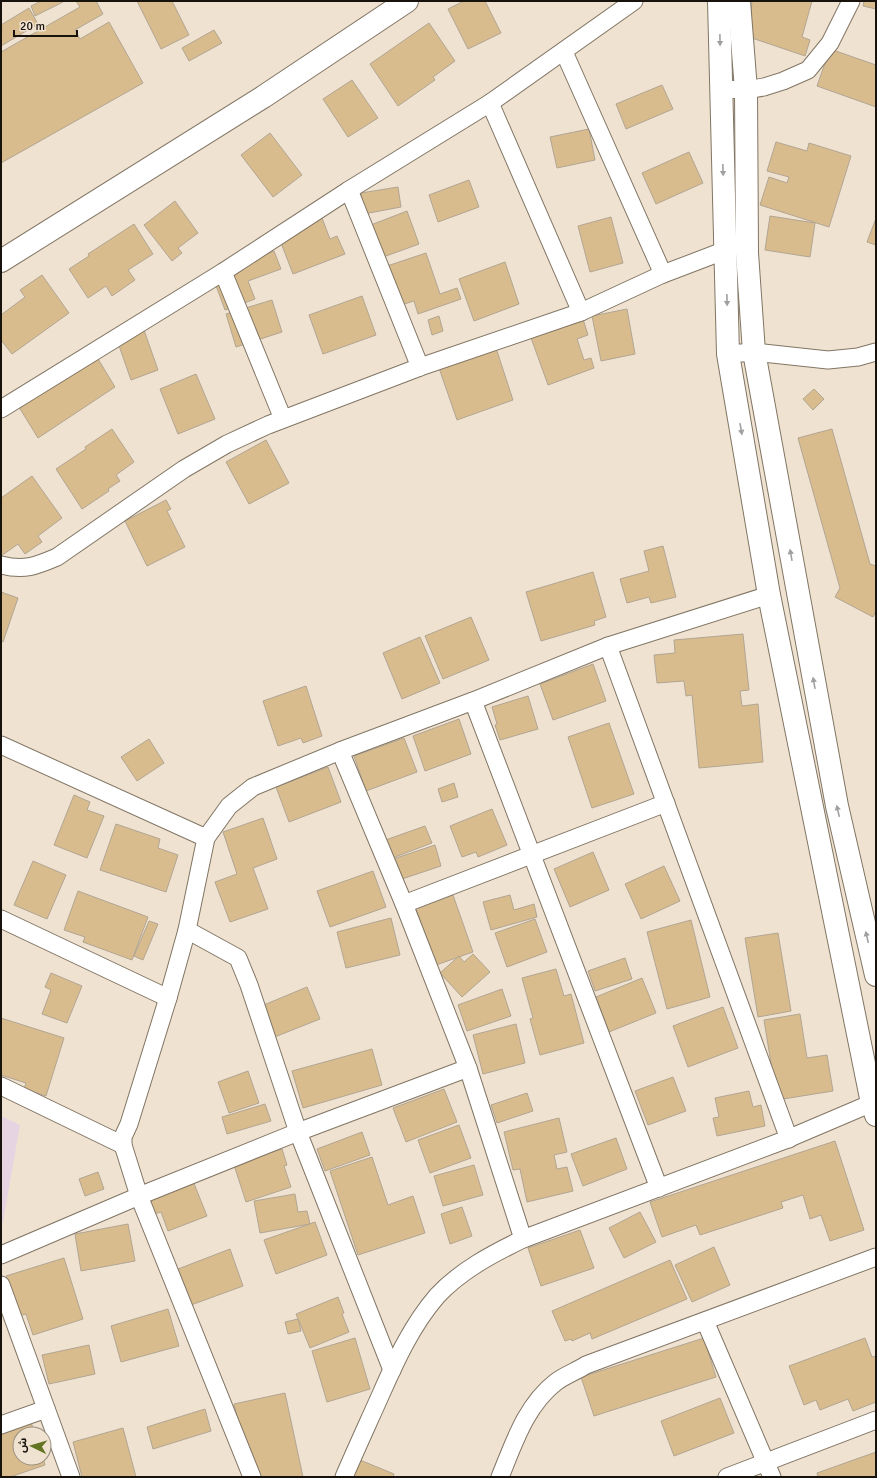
<svg xmlns="http://www.w3.org/2000/svg" width="877" height="1478" viewBox="0 0 877 1478" font-family="Signika,'Noto Sans Arabic',sans-serif">
	<style>
		.education { fill: #e7d4e3 }
		.building { fill: #d9bc8d; stroke: #b1a593 }
		.lines { fill: none; stroke-linecap: round; stroke-linejoin: round }
		.minor-casing { stroke: #817564; stroke-width: 19 }
		.secondary-casing { stroke: #817564; stroke-width: 24 }
		.minor { stroke: #fff; stroke-width: 17 }
		.secondary { stroke: #fff; stroke-width: 22 }
		.oneway { fill: #a2a09e }
	</style>
	<rect width="100%" height="100%" fill="#f0e2d0"/>
	<polygon class="education" points="1,1116 20,1125 3,1222 1,1223"/>
	<g class="building">
		<polygon points="41,1 63,1 63,2 35,16 31,6"/>
		<polygon points="76,1 96,1 103,14 75,30 80,39 109,22 143,83 1,163 1,52 80,7"/>
		<polygon points="137,1 172,1 189,35 161,49"/>
		<polygon points="464,1 485,1 501,33 468,49 448,9"/>
		<polygon points="752,1 812,1 802,37 810,40 805,56 749,37"/>
		<polygon points="864,1 876,1 876,9 863,6"/>
		<polygon points="29,8 38,24 1,46 1,25"/>
		<polygon points="429,23 455,61 433,77 435,80 398,106 370,64"/>
		<polygon points="214,30 222,43 189,61 182,48"/>
		<polygon points="830,49 876,65 876,107 817,86"/>
		<polygon points="352,80 378,118 348,137 323,99"/>
		<polygon points="662,85 673,109 626,129 616,104"/>
		<polygon points="589,129 595,160 557,168 550,137"/>
		<polygon points="270,133 302,175 273,197 241,155"/>
		<polygon points="776,142 807,151 809,143 851,156 829,227 760,205 769,177 787,183 789,177 767,171"/>
		<polygon points="689,152 703,183 656,204 642,173"/>
		<polygon points="469,180 479,207 438,222 429,195"/>
		<polygon points="398,187 401,207 364,214 361,193"/>
		<polygon points="175,201 198,233 178,248 182,253 172,261 144,225"/>
		<polygon points="407,211 419,244 375,260 363,228"/>
		<polygon points="770,216 815,223 810,257 765,250"/>
		<polygon points="611,217 623,263 590,272 578,226"/>
		<polygon points="322,218 330,239 337,236 345,254 293,274 278,235"/>
		<polygon points="876,218 876,245 867,242"/>
		<polygon points="134,224 153,254 128,270 135,280 112,296 106,286 88,298 69,269 89,256 88,254"/>
		<polygon points="274,251 281,269 248,281 255,299 225,310 212,275"/>
		<polygon points="426,253 440,294 457,288 461,299 418,314 414,301 398,306 378,269"/>
		<polygon points="505,262 519,304 474,321 459,279"/>
		<polygon points="42,275 69,313 12,354 1,340 1,315 25,297 20,290"/>
		<polygon points="362,296 376,335 323,354 309,315"/>
		<polygon points="272,300 282,332 236,347 226,314"/>
		<polygon points="627,309 635,354 601,361 592,316"/>
		<polygon points="439,316 443,331 432,335 428,320"/>
		<polygon points="582,316 588,335 577,339 584,360 591,358 594,368 548,385 530,335"/>
		<polygon points="144,330 158,370 131,380 117,340"/>
		<polygon points="496,348 513,400 457,420 439,368"/>
		<polygon points="92,349 115,387 38,438 14,399"/>
		<polygon points="196,374 215,419 178,434 160,389"/>
		<polygon points="814,389 824,399 813,410 803,399"/>
		<polygon points="112,429 134,462 116,475 120,481 108,489 109,491 82,509 56,469 86,449 85,447"/>
		<polygon points="832,429 870,564 876,566 876,611 873,617 835,597 840,588 798,438"/>
		<polygon points="266,440 289,483 249,504 226,462"/>
		<polygon points="32,476 62,518 38,536 42,542 25,554 18,544 1,556 1,498"/>
		<polygon points="166,500 171,509 167,511 185,547 147,566 125,521"/>
		<polygon points="663,546 676,597 651,603 649,597 627,603 620,579 649,571 644,551"/>
		<polygon points="593,572 606,617 594,621 595,625 541,641 526,592"/>
		<polygon points="1,592 18,598 3,642 1,641"/>
		<polygon points="471,617 489,660 443,679 425,636"/>
		<polygon points="743,634 749,690 740,691 742,706 758,704 763,762 699,768 692,695 686,696 684,681 657,683 654,655 675,653 674,640"/>
		<polygon points="420,637 440,683 402,699 383,653"/>
		<polygon points="593,664 606,701 553,720 540,684"/>
		<polygon points="306,686 322,736 303,743 301,738 278,746 263,701"/>
		<polygon points="528,696 538,729 500,740 495,725 497,724 492,707"/>
		<polygon points="459,719 471,754 425,771 413,736"/>
		<polygon points="609,723 634,794 592,808 568,737"/>
		<polygon points="404,738 417,772 366,791 354,756"/>
		<polygon points="149,739 164,763 137,781 121,757"/>
		<polygon points="328,767 341,802 289,822 276,787"/>
		<polygon points="454,783 458,797 442,802 438,789"/>
		<polygon points="74,795 90,802 87,810 104,816 87,858 54,845"/>
		<polygon points="492,809 507,845 478,857 476,852 462,857 450,826"/>
		<polygon points="263,818 277,859 253,868 268,909 230,922 215,882 237,874 223,832"/>
		<polygon points="116,824 160,839 158,848 178,855 166,892 100,870"/>
		<polygon points="425,826 432,843 387,860 380,842"/>
		<polygon points="435,845 441,866 399,880 393,859"/>
		<polygon points="593,852 609,890 570,907 554,869"/>
		<polygon points="33,861 66,875 47,919 14,905"/>
		<polygon points="664,866 680,901 641,919 625,884"/>
		<polygon points="373,871 386,907 330,927 317,891"/>
		<polygon points="78,891 148,917 132,960 83,942 85,937 64,930"/>
		<polygon points="453,895 473,952 436,965 416,909"/>
		<polygon points="510,895 514,910 534,904 537,917 491,930 483,902"/>
		<polygon points="391,918 400,955 346,968 337,932"/>
		<polygon points="535,919 547,952 507,967 495,933"/>
		<polygon points="691,920 710,997 667,1009 647,932"/>
		<polygon points="149,921 158,924 143,960 134,956"/>
		<polygon points="778,933 791,1011 758,1017 745,938"/>
		<polygon points="473,954 490,972 462,997 440,973 459,956 464,962"/>
		<polygon points="625,958 632,979 595,991 588,971"/>
		<polygon points="556,969 564,996 571,994 584,1043 540,1055 530,1019 533,1018 522,978"/>
		<polygon points="51,973 82,986 67,1023 42,1014 51,990 45,987"/>
		<polygon points="642,978 656,1013 609,1032 596,997"/>
		<polygon points="307,987 320,1019 272,1038 259,1007"/>
		<polygon points="502,989 511,1016 467,1031 458,1005"/>
		<polygon points="723,1007 738,1048 688,1067 673,1026"/>
		<polygon points="800,1014 807,1058 827,1055 833,1091 777,1100 764,1020"/>
		<polygon points="1,1018 64,1038 46,1096 24,1089 26,1083 1,1075"/>
		<polygon points="516,1024 525,1063 483,1074 473,1035"/>
		<polygon points="372,1049 382,1085 303,1108 292,1071"/>
		<polygon points="248,1071 259,1103 229,1113 218,1082"/>
		<polygon points="673,1077 686,1111 648,1125 635,1091"/>
		<polygon points="444,1089 457,1122 406,1142 393,1108"/>
		<polygon points="749,1091 753,1107 761,1105 765,1126 717,1136 713,1118 719,1117 715,1098"/>
		<polygon points="527,1093 533,1111 497,1123 491,1105"/>
		<polygon points="265,1104 271,1121 227,1134 222,1117"/>
		<polygon points="559,1118 567,1152 554,1155 557,1169 567,1167 573,1191 527,1202 520,1169 513,1170 504,1132"/>
		<polygon points="459,1125 471,1158 430,1173 418,1140"/>
		<polygon points="362,1132 370,1155 325,1171 317,1149"/>
		<polygon points="616,1138 627,1169 583,1186 571,1154"/>
		<polygon points="835,1141 864,1230 830,1241 821,1215 810,1219 803,1195 781,1202 783,1208 700,1235 696,1225 662,1237 650,1202"/>
		<polygon points="282,1149 287,1165 284,1166 291,1187 246,1202 234,1165"/>
		<polygon points="372,1157 388,1205 413,1196 425,1233 358,1255 330,1171"/>
		<polygon points="474,1165 483,1195 443,1206 434,1176"/>
		<polygon points="98,1172 104,1189 85,1196 79,1179"/>
		<polygon points="193,1181 207,1216 168,1231 161,1212 154,1214 148,1198"/>
		<polygon points="295,1194 298,1212 307,1211 310,1224 260,1233 254,1201"/>
		<polygon points="462,1207 472,1236 450,1244 441,1214"/>
		<polygon points="640,1212 656,1242 624,1258 609,1228"/>
		<polygon points="315,1222 327,1255 276,1274 264,1240"/>
		<polygon points="128,1224 135,1261 81,1271 75,1234"/>
		<polygon points="580,1230 594,1268 541,1286 528,1248"/>
		<polygon points="714,1247 730,1285 692,1302 675,1265"/>
		<polygon points="230,1249 243,1286 191,1305 178,1269"/>
		<polygon points="64,1258 83,1319 33,1335 26,1314 15,1317 14,1301 6,1276"/>
		<polygon points="670,1260 687,1299 592,1339 590,1333 572,1341 571,1339 565,1341 552,1311"/>
		<polygon points="338,1297 344,1313 342,1314 349,1332 310,1348 296,1314"/>
		<polygon points="168,1309 179,1346 121,1362 111,1326"/>
		<polygon points="298,1319 301,1331 288,1334 285,1322"/>
		<polygon points="355,1338 370,1389 327,1402 312,1351"/>
		<polygon points="704,1338 716,1377 594,1416 581,1377"/>
		<polygon points="865,1338 872,1357 876,1356 876,1402 853,1411 848,1399 820,1410 816,1400 804,1405 789,1366"/>
		<polygon points="89,1345 95,1374 49,1384 42,1355"/>
		<polygon points="285,1393 303,1477 255,1477 246,1438 242,1439 234,1404"/>
		<polygon points="720,1398 734,1433 674,1456 661,1421"/>
		<polygon points="205,1409 211,1431 153,1449 147,1427"/>
		<polygon points="31,1422 35,1434 20,1434 20,1458 43,1458 45,1465 10,1477 1,1477 1,1431"/>
		<polygon points="123,1428 136,1477 82,1477 73,1442"/>
		<polygon points="876,1452 876,1477 818,1477 817,1473"/>
		<polygon points="355,1458 394,1474 393,1477 348,1477"/>
	</g>
	<g class="lines">
		<defs>
			<g id="minor">
				<polyline points="564,52 663,274"/>
				<polyline points="721,89 746,90 764,87 783,81 808,70 830,43 851,1"/>
				<polyline points="490,103 581,312"/>
				<polyline points="349,190 420,367"/>
				<polyline points="223,272 283,419"/>
				<polyline points="728,354 754,352 828,360 858,357 876,352"/>
				<polyline points="1,409 223,272 349,190 490,103 634,1"/>
				<path d="M1,565C24,571 36,566 57,557L184,469L227,444L268,425L420,367L581,312L663,274L726,250"/>
				<polyline points="608,646 789,1139"/>
				<polyline points="473,701 659,1188"/>
				<polyline points="1,745 206,838"/>
				<polyline points="340,751 404,904 468,1068 523,1239"/>
				<polyline points="404,904 666,803"/>
				<polyline points="1,919 168,998"/>
				<polyline points="187,930 238,958 249,985 298,1132 392,1370"/>
				<polyline points="1,1086 123,1145"/>
				<polyline points="1,1255 139,1196 298,1132 468,1068"/>
				<polyline points="1,1285 71,1477"/>
				<polyline points="705,1321 772,1477"/>
				<polyline points="1,1425 46,1409"/>
				<polyline points="252,1477 139,1196 123,1145 123,1137 129,1124 168,998 187,930 206,838 229,806 253,787 340,751 473,701 608,646 769,595"/>
				<path d="M344,1477C356,1449 369,1421 381,1394C396,1360 412,1325 437,1296C460,1271 492,1254 523,1239L785,1140L872,1103"/>
				<path d="M500,1477C514,1443 526,1405 556,1382C565,1375 577,1371 586,1365L876,1257"/>
				<polyline points="727,1477 876,1420"/>
			</g>
			<g id="secondary">
				<polyline points="719,1 728,354 769,595 872,1103 876,1115"/>
				<polyline points="739,1 746,90 747,253 754,352 837,806 876,975"/>
				<polyline points="1,261 263,97 407,1"/>
			</g>
		</defs>
		<use href="#minor" class="minor-casing"/>
		<use href="#secondary" class="secondary-casing"/>
		<use href="#minor" class="minor"/>
		<use href="#secondary" class="secondary"/>
	</g>
	<defs><path id="oneway-solid" d="M-6-.8H1V-3.2L6.5 0L1 3.2V.8H-6Z"/></defs>
	<g class="oneway">
		<use href="#oneway-solid" transform="translate(720 40) rotate(89)"/>
		<use href="#oneway-solid" transform="translate(723 170) rotate(88)"/>
		<use href="#oneway-solid" transform="translate(727 300) rotate(89)"/>
		<use href="#oneway-solid" transform="translate(741 429) rotate(80)"/>
		<use href="#oneway-solid" transform="translate(791 555) rotate(-100)"/>
		<use href="#oneway-solid" transform="translate(814 683) rotate(-100)"/>
		<use href="#oneway-solid" transform="translate(838 811) rotate(-103)"/>
		<use href="#oneway-solid" transform="translate(867 937) rotate(-103)"/>
	</g>
	<rect width="877" height="1478" fill="none" stroke="#17120c" stroke-width="4"/>
	<g transform="translate(32 1446) rotate(275)"><circle r="19" fill="#f0e2d0" stroke="#998f82"/>
	<path d="M0-3L7 15L0 10L-7 15Z" fill="#637523"/>
	<text y="-6" font-size="11" font-weight="bold" text-anchor="middle" fill="#17120c">ش</text>
	</g>
	<path d="M14 30v6h63v-6" fill="none" stroke="#17120c" stroke-width="2"/>
	<text x="20" y="30" font-size="12" fill="#17120c" stroke="#f0e2d0" stroke-width="3" paint-order="stroke">20 m</text>
</svg>
